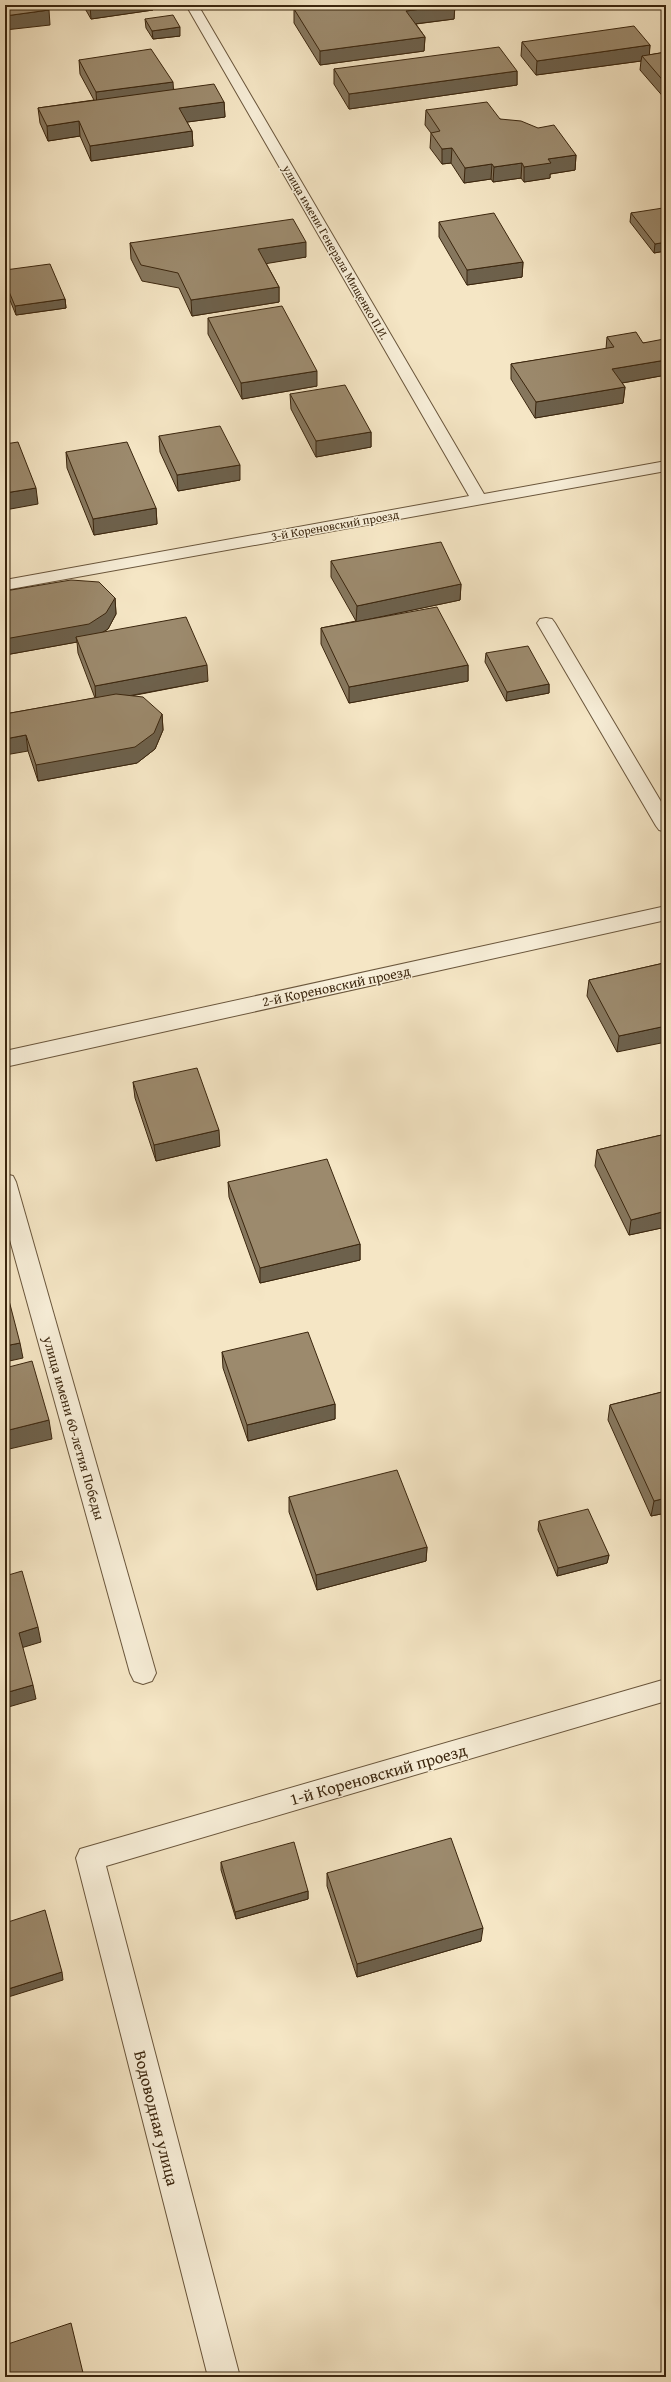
<svg xmlns="http://www.w3.org/2000/svg" width="671" height="2382" viewBox="0 0 671 2382" font-family="'Gentium Book Plus',serif">
	<style>
		.lines { fill: none; stroke-linecap: round; stroke-linejoin: round }
		.minor-casing { stroke: #6a563c; stroke-width: 2 }
		.minor { fill: #f8efd9; fill-rule: evenodd }
		.wall { fill: #86775e; stroke: #3b260e }
		.shaded-wall { fill: #6d614c; stroke: #3b260e }
		.building { fill: #9c8a6d; stroke: #3b260e }
		.labels { text-anchor: middle; dominant-baseline: central; stroke-width: 3; stroke-linejoin: round; paint-order: stroke }
		.far-street-label { font-size: 12px; fill: #3b260e; stroke: #f8efd9 }
		.street-label { font-size: 14px; fill: #3b260e; stroke: #f8efd9 }
		.near-street-label { font-size: 17px; fill: #3b260e; stroke: #f8efd9 }
	</style>
	<rect width="100%" height="100%" fill="#f5e6c5"/>
	<filter id="stains"><feTurbulence type="fractalNoise" baseFrequency=".005" numOctaves="4"/><feColorMatrix values="0 0 0 0 .2 0 0 0 0 .09 0 0 0 0 .02 0 0 0 .5 -.17"/></filter>
	<radialGradient id="worn" r=".72"><stop offset=".6" stop-color="#630" stop-opacity="0"/><stop offset="1" stop-color="#630" stop-opacity=".3"/></radialGradient>
	<g class="lines">
		<defs>
			<g id="minor">
				<polygon points="186,5 198,5 484,494 666,461 666,471 5,590 5,580 469,496"/>
				<polygon points="546,618 552,619 555,623 666,810 666,832 659,830 656,826 537,623 540,619"/>
				<polygon points="666,906 666,920 5,1067 5,1051"/>
				<polygon points="5,1174 13,1176 16,1182 156,1673 152,1681 143,1684 134,1681 130,1673 5,1222"/>
				<polygon points="666,1679 666,1701 106,1866 240,2377 208,2377 76,1858 80,1849"/>
			</g>
		</defs>
		<use href="#minor" class="minor-casing"/>
		<use href="#minor" class="minor"/>
	</g>
	<g class="wall">
		<polygon points="83,5 152,5 153,10 91,19"/>
		<polygon points="324,5 455,5 454,19 416,24 425,37 424,51 320,65 294,23 294,9"/>
		<polygon points="145,19 180,36 153,39 146,28"/>
		<polygon points="522,42 650,45 649,55 666,52 666,100 640,70 641,61 536,75 521,56"/>
		<polygon points="79,60 173,89 224,102 225,117 187,122 192,131 193,146 91,161 80,136 48,141 40,123 38,108 94,100 80,74"/>
		<polygon points="334,69 517,71 517,85 349,109 334,84"/>
		<polygon points="426,110 500,119 576,155 575,170 550,174 550,178 524,182 521,178 493,182 491,179 464,183 451,163 442,164 430,148 431,133 425,125"/>
		<polygon points="666,212 666,261 664,258 665,251 654,253 630,222 631,213"/>
		<polygon points="439,222 523,262 522,277 467,285 439,237"/>
		<polygon points="130,243 306,257 266,263 279,287 279,302 192,316 179,288 142,281 131,259"/>
		<polygon points="5,270 65,299 66,308 16,315 5,288"/>
		<polygon points="208,318 317,386 242,399 208,334"/>
		<polygon points="607,337 643,343 666,342 666,375 622,383 625,387 623,403 535,418 511,379 511,364 606,349"/>
		<polygon points="290,394 371,432 371,447 316,457 291,409"/>
		<polygon points="159,436 240,480 178,491 160,452"/>
		<polygon points="66,452 156,508 157,524 94,535 67,468"/>
		<polygon points="331,561 461,584 460,600 379,617 468,665 468,681 349,703 321,644 321,628 356,621 331,577"/>
		<polygon points="115,598 116,614 108,629 103,632 208,681 131,696 162,714 163,730 155,749 137,763 38,781 28,751 5,714 95,698 78,653 77,642 5,655"/>
		<polygon points="486,653 549,684 549,693 506,701 485,662"/>
		<polygon points="664,963 617,1052 587,996 589,980"/>
		<polygon points="133,1082 220,1146 156,1161 135,1098"/>
		<polygon points="666,1134 666,1227 629,1235 595,1166 597,1150"/>
		<polygon points="228,1182 360,1244 360,1260 260,1283 229,1197"/>
		<polygon points="222,1352 335,1404 335,1419 248,1441 223,1368"/>
		<polygon points="666,1391 666,1513 651,1516 608,1420 610,1405"/>
		<polygon points="289,1497 427,1547 426,1561 317,1590 289,1512"/>
		<polygon points="539,1521 609,1555 607,1563 557,1576 538,1530"/>
		<polygon points="221,1862 308,1891 308,1899 236,1919 221,1870"/>
		<polygon points="327,1873 481,1941 357,1977 327,1886"/>
	</g>
	<g class="shaded-wall">
		<polygon points="90,5 152,5 153,10 91,19"/>
		<polygon points="452,5 455,5 454,19 406,25 406,11"/>
		<polygon points="49,10 50,25 5,30 5,16"/>
		<polygon points="180,27 180,36 153,39 152,31"/>
		<polygon points="425,37 424,51 320,65 320,51"/>
		<polygon points="650,45 649,60 642,56 641,61 536,75 537,61"/>
		<polygon points="517,71 517,85 349,109 349,94"/>
		<polygon points="173,82 174,97 97,107 96,92"/>
		<polygon points="224,102 225,117 180,123 179,108"/>
		<polygon points="79,121 80,136 48,141 47,126"/>
		<polygon points="192,131 193,146 91,161 90,146"/>
		<polygon points="452,148 451,163 442,164 442,149"/>
		<polygon points="576,155 575,170 550,174 550,178 524,182 524,167 548,159"/>
		<polygon points="522,163 521,178 493,182 494,167"/>
		<polygon points="492,164 491,179 464,183 465,168"/>
		<polygon points="306,242 306,257 258,265 258,249"/>
		<polygon points="666,242 665,251 654,253 655,244"/>
		<polygon points="523,262 522,277 467,285 467,270"/>
		<polygon points="279,287 279,302 192,316 191,300"/>
		<polygon points="65,299 66,308 16,315 15,306"/>
		<polygon points="666,360 666,375 611,385 612,369"/>
		<polygon points="317,371 317,386 242,399 241,383"/>
		<polygon points="625,387 623,403 535,418 536,402"/>
		<polygon points="371,432 371,447 316,457 316,441"/>
		<polygon points="240,465 240,480 178,491 177,475"/>
		<polygon points="36,488 38,504 5,510 5,493"/>
		<polygon points="156,508 157,524 94,535 93,519"/>
		<polygon points="461,584 460,600 356,622 357,606"/>
		<polygon points="115,598 116,614 108,629 90,640 76,637 77,642 5,655 5,639"/>
		<polygon points="207,665 208,681 96,702 95,686"/>
		<polygon points="468,665 468,681 349,703 349,687"/>
		<polygon points="549,684 549,693 506,701 507,692"/>
		<polygon points="162,714 163,730 155,749 137,763 38,781 36,765"/>
		<polygon points="26,735 28,751 5,755 5,739"/>
		<polygon points="666,1026 666,1042 617,1052 619,1036"/>
		<polygon points="219,1130 220,1146 156,1161 154,1145"/>
		<polygon points="666,1211 666,1227 629,1235 631,1220"/>
		<polygon points="360,1244 360,1260 260,1283 260,1268"/>
		<polygon points="20,1343 23,1358 5,1362 5,1346"/>
		<polygon points="335,1404 335,1419 248,1441 247,1425"/>
		<polygon points="49,1420 52,1439 5,1450 5,1431"/>
		<polygon points="666,1498 666,1513 651,1516 654,1501"/>
		<polygon points="427,1547 426,1561 317,1590 316,1575"/>
		<polygon points="609,1555 607,1563 557,1576 558,1568"/>
		<polygon points="38,1627 41,1642 21,1648 19,1633"/>
		<polygon points="33,1685 36,1699 5,1708 5,1693"/>
		<polygon points="308,1891 308,1899 236,1919 235,1912"/>
		<polygon points="483,1928 481,1941 357,1977 357,1964"/>
		<polygon points="62,1972 63,1980 5,1998 5,1990"/>
	</g>
	<g class="building">
		<polygon points="5,5 47,5 49,10 5,16"/>
		<polygon points="324,5 452,5 406,11 425,37 320,51 294,9"/>
		<polygon points="173,15 180,27 152,31 145,19"/>
		<polygon points="634,26 650,45 537,61 522,42"/>
		<polygon points="499,47 517,71 349,94 334,69"/>
		<polygon points="151,49 173,82 96,92 79,60"/>
		<polygon points="666,52 666,84 642,56"/>
		<polygon points="214,84 224,102 179,108 192,131 90,146 79,121 47,126 38,108"/>
		<polygon points="487,102 500,119 521,121 538,128 554,125 576,155 548,159 551,163 524,167 522,163 494,167 492,164 465,168 452,148 442,149 431,133 440,131 426,110"/>
		<polygon points="663,208 666,212 666,242 655,244 631,213"/>
		<polygon points="494,213 523,262 467,270 439,222"/>
		<polygon points="293,219 306,242 258,249 279,287 191,300 178,273 141,265 130,243"/>
		<polygon points="50,264 65,299 15,306 5,282 5,270"/>
		<polygon points="282,306 317,371 241,383 208,318"/>
		<polygon points="636,332 643,343 664,339 666,342 666,360 612,369 625,387 536,402 511,364 614,347 607,337"/>
		<polygon points="345,385 371,432 316,441 290,394"/>
		<polygon points="220,426 240,465 177,475 159,436"/>
		<polygon points="18,442 36,488 5,493 5,444"/>
		<polygon points="127,442 156,508 93,519 66,452"/>
		<polygon points="441,542 461,584 357,606 331,561"/>
		<polygon points="71,580 99,582 115,598 106,613 89,624 5,639 5,591"/>
		<polygon points="437,607 468,665 349,687 321,628"/>
		<polygon points="186,617 207,665 95,686 76,637"/>
		<polygon points="528,646 549,684 507,692 486,653"/>
		<polygon points="116,694 143,697 162,714 154,733 135,747 36,765 26,735 5,739 5,714"/>
		<polygon points="664,963 666,967 666,1026 619,1036 589,980"/>
		<polygon points="197,1068 219,1130 154,1145 133,1082"/>
		<polygon points="666,1134 666,1211 631,1220 597,1150"/>
		<polygon points="327,1159 360,1244 260,1268 228,1182"/>
		<polygon points="5,1285 20,1343 5,1346"/>
		<polygon points="308,1332 335,1404 247,1425 222,1352"/>
		<polygon points="32,1361 49,1420 5,1431 5,1368"/>
		<polygon points="666,1391 666,1498 654,1501 610,1405"/>
		<polygon points="397,1470 427,1547 316,1575 289,1497"/>
		<polygon points="588,1509 609,1555 558,1568 539,1521"/>
		<polygon points="22,1571 38,1627 19,1633 33,1685 5,1693 5,1576"/>
		<polygon points="451,1838 483,1928 357,1964 327,1873"/>
		<polygon points="294,1842 308,1891 235,1912 221,1862"/>
		<polygon points="45,1910 62,1972 5,1990 5,1923"/>
		<polygon points="71,2323 84,2377 5,2377 5,2345"/>
	</g>
	<g class="labels">
		<g class="far-street-label">
			<text transform="translate(336 252) rotate(60)">улица имени Генерала Мищенко П.И.</text>
			<text transform="translate(335 525) rotate(-10)">3-й Кореновский проезд</text>
		</g>
		<g class="street-label">
			<text transform="translate(336 986) rotate(-12)">2-й Кореновский проезд</text>
			<text transform="translate(74 1428) rotate(74)">улица имени 60-летия Победы</text>
		</g>
		<g class="near-street-label">
			<text transform="translate(378 1774) rotate(-16)">1-й Кореновский проезд</text>
			<text transform="translate(157 2118) rotate(76)">Водоводная улица</text>
		</g>
	</g>
	<rect width="671" height="2382" fill="none" stroke="#f5e6c5" stroke-width="20"/>
	<rect x="6" y="6" width="659" height="2370" fill="none" stroke="#3b260e" stroke-width="2"/>
	<rect x="10" y="10" width="651" height="2362" fill="none" stroke="#3b260e"/>
	<rect width="100%" height="100%" filter="url(#stains)"/>
	<rect width="100%" height="100%" fill="url(#worn)"/>
</svg>
